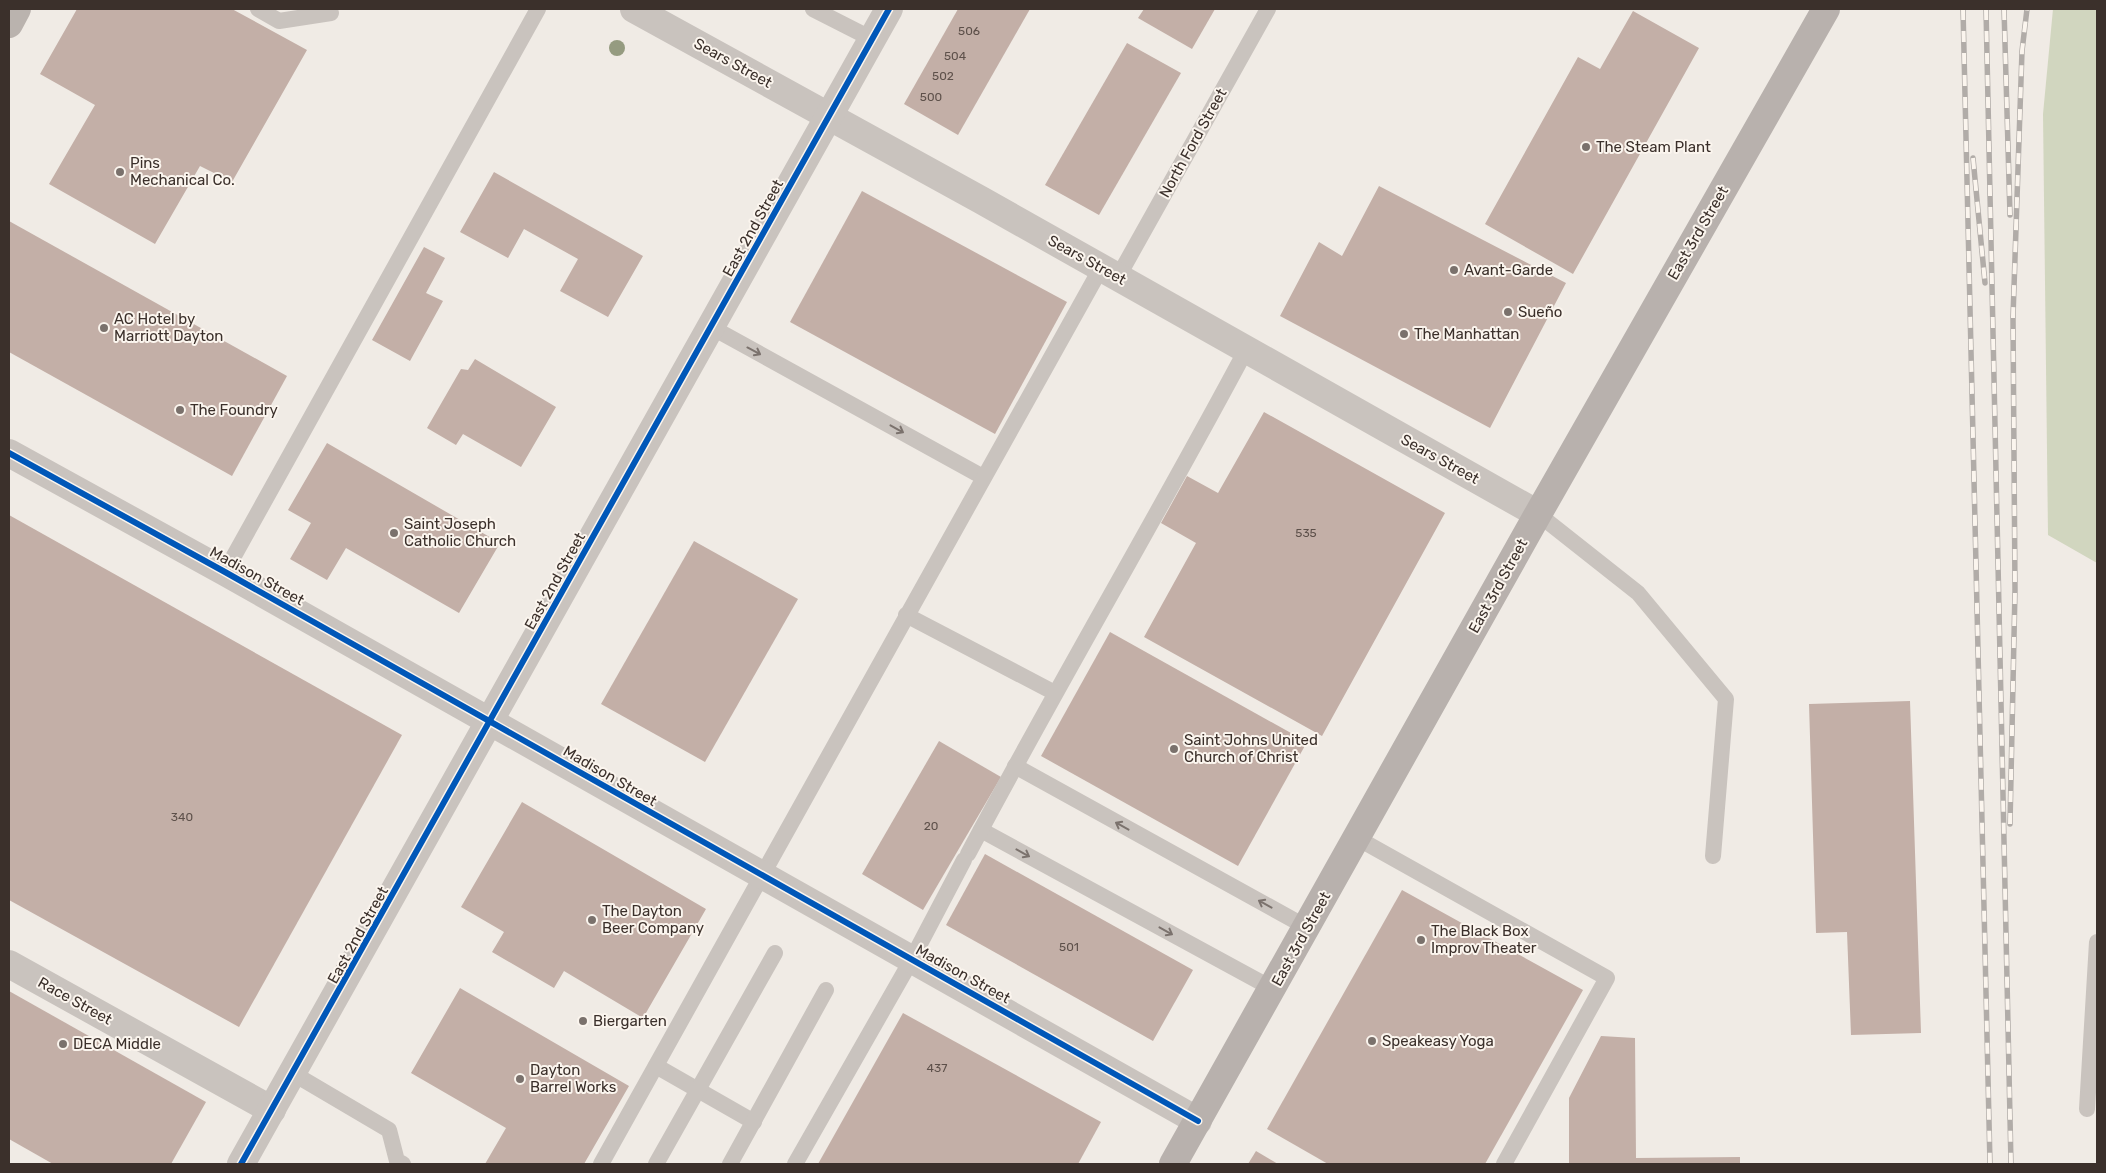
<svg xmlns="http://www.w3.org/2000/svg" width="2106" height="1173" viewBox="0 0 2106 1173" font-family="Rubik,sans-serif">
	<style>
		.green { fill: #d1d6bf }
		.building { fill: #c3afa7 }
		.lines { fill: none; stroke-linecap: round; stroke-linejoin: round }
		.lane { stroke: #c9c3be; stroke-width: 16 }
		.street { stroke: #c9c3be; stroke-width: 28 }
		.secondary { stroke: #bab3ae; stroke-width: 28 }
		.primary { stroke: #b8b1ad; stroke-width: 28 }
		.rail-casing { stroke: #b1aca8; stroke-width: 5.5 }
		.rail { stroke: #fbf5ee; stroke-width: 4; stroke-dasharray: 11; stroke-linecap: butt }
		.cycleway-casing { stroke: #fbf5ee; stroke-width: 9 }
		.cycleway { stroke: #0057b8; stroke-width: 6 }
		.tree { fill: #959b80 }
		.oneway { stroke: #7b726d }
		.poi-dot { fill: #7a716c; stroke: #fbf5ee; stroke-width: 2 }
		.labels { text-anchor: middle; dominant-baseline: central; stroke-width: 4; stroke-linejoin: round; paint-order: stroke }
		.number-label { font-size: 12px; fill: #5d504a }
		.street-label { font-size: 15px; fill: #3b302b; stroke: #fbf5ee }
		.poi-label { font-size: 15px; fill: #3b302b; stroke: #fbf5ee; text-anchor: start }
	</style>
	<rect width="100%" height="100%" fill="#f0ebe5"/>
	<polygon class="green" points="2053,9 2097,9 2097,563 2048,535 2043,114"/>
	<g class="building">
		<polygon points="77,9 232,9 307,50 232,182 200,166 155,244 49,184 95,105 40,74"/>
		<polygon points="958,9 1030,9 958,135 904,104"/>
		<polygon points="1144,9 1215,9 1192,49 1138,18"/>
		<polygon points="1633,11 1699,48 1573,274 1485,224 1578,57 1600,69"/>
		<polygon points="1127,43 1181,73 1099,215 1045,185"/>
		<polygon points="494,172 643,256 608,317 560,291 578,259 524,229 508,258 460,232"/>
		<polygon points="1379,186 1566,283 1490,428 1280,316 1319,242 1342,256"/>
		<polygon points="862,191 1067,302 995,434 790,322"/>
		<polygon points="9,221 287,376 232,476 9,352"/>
		<polygon points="424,247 445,258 426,293 443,301 410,361 372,340"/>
		<polygon points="475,359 556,407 521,467 463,434 456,445 427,428 461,369 468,370"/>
		<polygon points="1264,412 1445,513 1322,736 1144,637 1196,543 1161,523 1187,476 1218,493"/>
		<polygon points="327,443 500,543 459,613 346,548 327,580 290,559 311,523 288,510"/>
		<polygon points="9,515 402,735 239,1027 9,900"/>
		<polygon points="694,541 798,599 705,762 601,704"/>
		<polygon points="1110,632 1307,742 1238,866 1041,756"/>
		<polygon points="1910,701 1921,1033 1851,1035 1847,932 1816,933 1809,704"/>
		<polygon points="939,741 1001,777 923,910 862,874"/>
		<polygon points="522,802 706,909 643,1018 564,971 554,988 492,952 504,932 461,907"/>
		<polygon points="985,854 1193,970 1153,1041 946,925"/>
		<polygon points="1402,890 1583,990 1485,1164 1328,1164 1267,1129"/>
		<polygon points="460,988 629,1086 584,1164 485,1164 506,1128 411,1073"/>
		<polygon points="9,991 206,1102 171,1164 53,1164 9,1139"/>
		<polygon points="903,1013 1101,1122 1078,1164 818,1164"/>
		<polygon points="1601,1036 1635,1038 1636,1158 1740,1157 1740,1164 1569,1164 1569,1098"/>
		<polygon points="1256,1151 1278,1164 1248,1164"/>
	</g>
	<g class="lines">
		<g class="lane">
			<polyline points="258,9 279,21 331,13"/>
			<polyline points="813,9 872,39"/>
			<polyline points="1118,277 1268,9"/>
			<polyline points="711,327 983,477"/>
			<polyline points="1538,514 1638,593 1726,699 1713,856"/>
			<polyline points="225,572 538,9"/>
			<polyline points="906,615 1055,693"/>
			<polyline points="1015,766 1308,928"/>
			<polyline points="981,830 1273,989"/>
			<polyline points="1357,838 1607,978 1504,1164"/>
			<path d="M968,854C1058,684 1156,519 1246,350"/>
			<polyline points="656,1066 754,1122"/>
			<polyline points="294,1074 389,1130 397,1161 403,1164"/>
			<polyline points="2087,1109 2097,942"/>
			<polyline points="601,1164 1101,268"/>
			<polyline points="656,1164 775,953"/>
			<polyline points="730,1164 826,990"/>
			<polyline points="795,1164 912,959 964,860"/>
		</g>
		<g class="street">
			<polyline points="634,9 981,200 1538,514"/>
			<polyline points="9,453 225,572 1198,1121"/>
			<polyline points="9,964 272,1110"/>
			<path d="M241,1164C460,781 674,395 889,9"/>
		</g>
		<polyline class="secondary" points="9,24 17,9"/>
		<polyline class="primary" points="1173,1164 1538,514 1826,9"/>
		<defs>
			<g id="rail">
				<polyline points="1963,9 1990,1164"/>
				<polyline points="1986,9 2011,1164"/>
				<polyline points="2004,9 2010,215"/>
				<polyline points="1973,158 1985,283"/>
				<polyline points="2010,824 2015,590 2013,317 2022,51 2027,9"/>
			</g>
		</defs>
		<use href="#rail" class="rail-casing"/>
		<use href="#rail" class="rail"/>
		<defs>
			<g id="cycleway">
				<polyline points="9,453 225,572 1198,1121"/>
				<path d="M241,1164C460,781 674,395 889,9"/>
			</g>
		</defs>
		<use href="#cycleway" class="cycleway-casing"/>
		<use href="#cycleway" class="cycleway"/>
	</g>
	<circle class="tree" cx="617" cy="48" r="8"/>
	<defs><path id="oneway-shaft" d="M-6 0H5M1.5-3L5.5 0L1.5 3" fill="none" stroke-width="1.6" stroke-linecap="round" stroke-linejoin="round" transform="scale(1.25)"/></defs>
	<g class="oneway">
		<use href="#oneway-shaft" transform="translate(754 351) rotate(28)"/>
		<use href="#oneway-shaft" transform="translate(897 429) rotate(29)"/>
		<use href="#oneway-shaft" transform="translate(1122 826) rotate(-151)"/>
		<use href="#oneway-shaft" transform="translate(1023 853) rotate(29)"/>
		<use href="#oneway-shaft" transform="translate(1265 904) rotate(-151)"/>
		<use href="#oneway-shaft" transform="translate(1166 931) rotate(29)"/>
	</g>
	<g class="poi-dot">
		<circle cx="1586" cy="147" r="5"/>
		<circle cx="120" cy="172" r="5"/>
		<circle cx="1454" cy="270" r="5"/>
		<circle cx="1508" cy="312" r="5"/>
		<circle cx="104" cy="328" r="5"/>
		<circle cx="1404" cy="334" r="5"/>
		<circle cx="180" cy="410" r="5"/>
		<circle cx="394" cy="533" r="5"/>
		<circle cx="1174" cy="749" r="5"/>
		<circle cx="592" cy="920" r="5"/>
		<circle cx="1421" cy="940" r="5"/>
		<circle cx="583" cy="1021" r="5"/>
		<circle cx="1372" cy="1041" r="5"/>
		<circle cx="63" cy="1044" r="5"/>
		<circle cx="520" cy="1079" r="5"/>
	</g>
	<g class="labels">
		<g class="number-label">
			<text x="969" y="31">506</text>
			<text x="955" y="56">504</text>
			<text x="943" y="76">502</text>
			<text x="931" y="97">500</text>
			<text x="1306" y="533">535</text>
			<text x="182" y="817">340</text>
			<text x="931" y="826">20</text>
			<text x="1069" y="947">501</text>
			<text x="937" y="1068">437</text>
		</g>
		<g class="street-label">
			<text transform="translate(733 63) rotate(29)">Sears Street</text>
			<text transform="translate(1193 143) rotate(-61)">North Ford Street</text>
			<text transform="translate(753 228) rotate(-61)">East 2nd Street</text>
			<text transform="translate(1698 233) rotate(-60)">East 3rd Street</text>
			<text transform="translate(1087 260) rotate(29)">Sears Street</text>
			<text transform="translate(1440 459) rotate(29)">Sears Street</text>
			<text transform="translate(257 576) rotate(29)">Madison Street</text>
			<text transform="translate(555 581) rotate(-61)">East 2nd Street</text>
			<text transform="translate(1498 586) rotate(-61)">East 3rd Street</text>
			<text transform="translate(610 776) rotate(30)">Madison Street</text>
			<text transform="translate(358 935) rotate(-61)">East 2nd Street</text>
			<text transform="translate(1301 939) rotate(-61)">East 3rd Street</text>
			<text transform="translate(963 974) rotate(29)">Madison Street</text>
			<text transform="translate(75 1001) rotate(29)">Race Street</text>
		</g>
		<g class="poi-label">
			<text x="1596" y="147">The Steam Plant</text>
			<text x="130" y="163">Pins<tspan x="130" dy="17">Mechanical Co.</tspan></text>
			<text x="1464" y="270">Avant-Garde</text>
			<text x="1518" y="312">Sueño</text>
			<text x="114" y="319">AC Hotel by<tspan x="114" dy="17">Marriott Dayton</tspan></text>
			<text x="1414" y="334">The Manhattan</text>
			<text x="190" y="410">The Foundry</text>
			<text x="404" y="524">Saint Joseph<tspan x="404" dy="17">Catholic Church</tspan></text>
			<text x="1184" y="740">Saint Johns United<tspan x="1184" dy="17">Church of Christ</tspan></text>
			<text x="602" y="911">The Dayton<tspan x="602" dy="17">Beer Company</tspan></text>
			<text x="1431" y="931">The Black Box<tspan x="1431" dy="17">Improv Theater</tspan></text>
			<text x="593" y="1021">Biergarten</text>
			<text x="1382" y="1041">Speakeasy Yoga</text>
			<text x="73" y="1044">DECA Middle</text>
			<text x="530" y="1070">Dayton<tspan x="530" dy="17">Barrel Works</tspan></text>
		</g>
	</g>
	<rect width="2106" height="1173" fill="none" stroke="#3b302b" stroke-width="20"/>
</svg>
